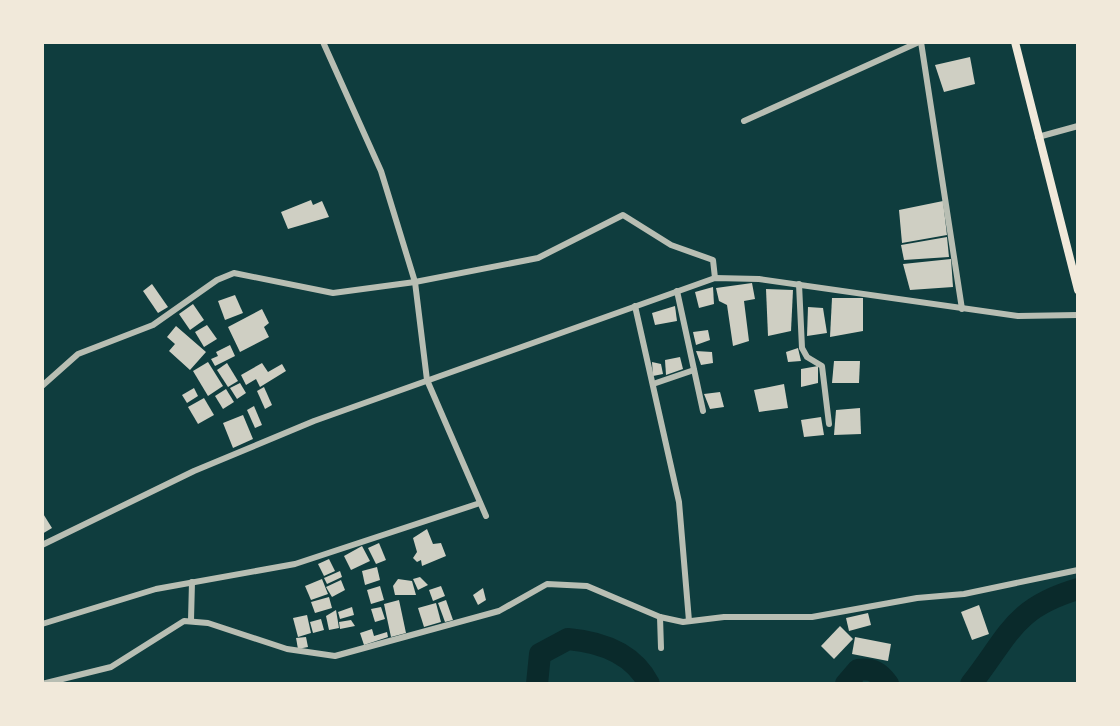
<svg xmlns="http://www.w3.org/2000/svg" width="1120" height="726" viewBox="0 0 1120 726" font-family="Arial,sans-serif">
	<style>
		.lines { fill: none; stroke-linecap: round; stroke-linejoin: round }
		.river { stroke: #0a2a2b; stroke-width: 22 }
		.building { fill: #cfcfc3 }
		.minor { stroke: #b8beb3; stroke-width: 6 }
		.secondary { stroke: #f1e9da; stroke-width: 8 }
	</style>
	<rect width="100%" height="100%" fill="#0f3d3e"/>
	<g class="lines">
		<g class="river">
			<path d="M537,684L540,654L568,639C602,642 633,653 649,684"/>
			<path d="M846,684L858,670C873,668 880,673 888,684"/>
			<path d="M971,684C1009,636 1013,608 1078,589"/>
		</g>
	</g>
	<g class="building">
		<polygon points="970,57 975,84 944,92 935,65"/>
		<polygon points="311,200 313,205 322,201 329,217 288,229 281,212"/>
		<polygon points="943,201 947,235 902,243 899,210"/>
		<polygon points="947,237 949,257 904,260 901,245"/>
		<polygon points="951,259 953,287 910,290 903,264"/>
		<polygon points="752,283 755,299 744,301 749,341 733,346 727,305 719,301 716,288"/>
		<polygon points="152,284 168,307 158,313 143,291"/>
		<polygon points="713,287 714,304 699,308 695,292"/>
		<polygon points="766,289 793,290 791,331 768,336"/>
		<polygon points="235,295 243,313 225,320 218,301"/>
		<polygon points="832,298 863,298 863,331 830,337"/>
		<polygon points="193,304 204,320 190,330 179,314"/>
		<polygon points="675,306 677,321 655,325 652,313"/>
		<polygon points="808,307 823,308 827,333 807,336"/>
		<polygon points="262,309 269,323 264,327 269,337 240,352 228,327"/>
		<polygon points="207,325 217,339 204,347 195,332"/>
		<polygon points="176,326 206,352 190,370 169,351 175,344 167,337"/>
		<polygon points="708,330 710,340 696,345 693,332"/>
		<polygon points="230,345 235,356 215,366 211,359 218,356 216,352"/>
		<polygon points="798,348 801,361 788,362 786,352"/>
		<polygon points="696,351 712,352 713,363 701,365"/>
		<polygon points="680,357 683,369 666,375 665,360"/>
		<polygon points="834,361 860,361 859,383 832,383"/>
		<polygon points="208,362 223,386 208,396 193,371"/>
		<polygon points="652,362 661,364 663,374 653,376"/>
		<polygon points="227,363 238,381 228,387 217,370"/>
		<polygon points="262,363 268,372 282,364 286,371 260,387 256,379 246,385 241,375"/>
		<polygon points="818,366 818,383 801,387 801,369"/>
		<polygon points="240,383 246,393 237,399 230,388"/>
		<polygon points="784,384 788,408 759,412 754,390"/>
		<polygon points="264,387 272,405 265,409 257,391"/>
		<polygon points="194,388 198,396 187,403 182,395"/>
		<polygon points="226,389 234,402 223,409 215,396"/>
		<polygon points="720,392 724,407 710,409 704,394"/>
		<polygon points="204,398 214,415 198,424 188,407"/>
		<polygon points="254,406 262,425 255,428 247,410"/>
		<polygon points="860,408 861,434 834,435 836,410"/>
		<polygon points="243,415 253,439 233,448 223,423"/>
		<polygon points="821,417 824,435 804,437 801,420"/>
		<polygon points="42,512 52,528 42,534"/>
		<polygon points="427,529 433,544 441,543 446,556 422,566 421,560 417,562 413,558 417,552 413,538"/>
		<polygon points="379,543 386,560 376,564 368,548"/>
		<polygon points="362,546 370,561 351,570 344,556"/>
		<polygon points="329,559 335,571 324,576 318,564"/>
		<polygon points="377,567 380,580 365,585 362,571"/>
		<polygon points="340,571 342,577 327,584 324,578"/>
		<polygon points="420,577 428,585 418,590 413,579"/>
		<polygon points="322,579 328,594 311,600 305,586"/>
		<polygon points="398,579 412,581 416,595 395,595 393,586"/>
		<polygon points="341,580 345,590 332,597 326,587"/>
		<polygon points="380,586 384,600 371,604 367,590"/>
		<polygon points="441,586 445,596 433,601 429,590"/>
		<polygon points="483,588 486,600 478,605 473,595"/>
		<polygon points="329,597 332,608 315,613 311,602"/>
		<polygon points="399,600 406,633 391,637 384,604"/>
		<polygon points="446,600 453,620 445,622 438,603"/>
		<polygon points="436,603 441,622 424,627 418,608"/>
		<polygon points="979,605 989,634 972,640 961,612"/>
		<polygon points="352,607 354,615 340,619 338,612"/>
		<polygon points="381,607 385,619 375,622 371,609"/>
		<polygon points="336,610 339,628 329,630 326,616"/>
		<polygon points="868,613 871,625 849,631 846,618"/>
		<polygon points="307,615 311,633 298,637 293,618"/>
		<polygon points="321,619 324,630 313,633 310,622"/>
		<polygon points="351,620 355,626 340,629 339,622"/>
		<polygon points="840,626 853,639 834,659 821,646"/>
		<polygon points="372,629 374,636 387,632 388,637 364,645 360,633"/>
		<polygon points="306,637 308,647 298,649 296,638"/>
		<polygon points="855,637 891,644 888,661 852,654"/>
	</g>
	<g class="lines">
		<g class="minor">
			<polyline points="323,42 381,171 415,282 427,380 486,516"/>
			<polyline points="921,42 962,309"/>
			<polyline points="744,121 919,42"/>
			<polyline points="1038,137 1078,126"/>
			<polyline points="799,284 802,348 807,357 822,366 829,424"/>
			<polyline points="677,291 703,411"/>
			<polyline points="635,306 679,502 689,621"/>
			<polyline points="653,384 694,370"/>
			<polyline points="42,386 78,354 153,325 217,280 234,273 333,293 415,282 538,258 623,215 671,245 713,260 715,278"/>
			<polyline points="42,545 194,471 314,421 715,278 759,279 1018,316 1078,315"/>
			<polyline points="660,617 661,648"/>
			<polyline points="191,620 192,582"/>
			<polyline points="42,624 156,589 295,564 480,503"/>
			<polyline points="42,684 111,667 184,621 208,623 287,649 335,656 499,611 547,584 587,586 660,617 683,622 724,617 812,617 917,598 964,594 1078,570"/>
		</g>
		<polyline class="secondary" points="1015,42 1078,290"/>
	</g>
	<rect width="1120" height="726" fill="none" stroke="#f1e9da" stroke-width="88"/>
</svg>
